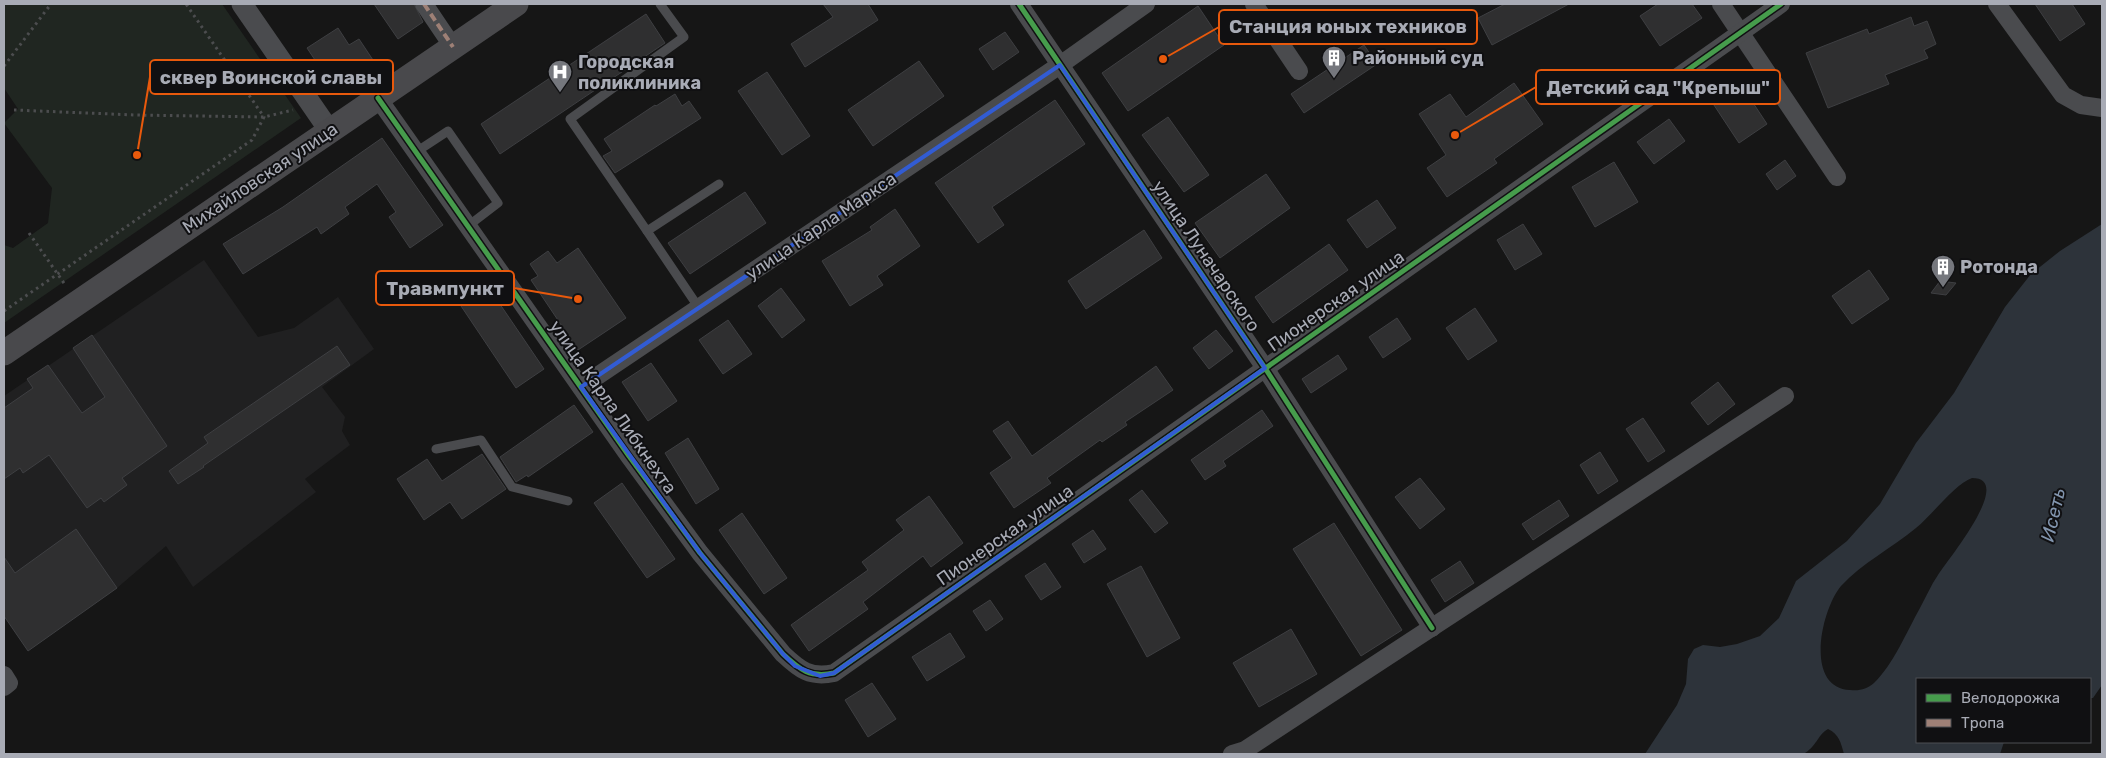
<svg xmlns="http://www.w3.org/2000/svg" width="2106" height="758" viewBox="0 0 2106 758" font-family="Rubik,sans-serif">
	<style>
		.built { fill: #202021 }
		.green { fill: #202621 }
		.water { fill: #2d333a; fill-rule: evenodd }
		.building { fill: #2f2f30; stroke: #3e3f42 }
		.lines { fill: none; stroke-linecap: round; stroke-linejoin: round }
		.path { stroke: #4c4d4f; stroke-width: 3; stroke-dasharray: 2.5 4; stroke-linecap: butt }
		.service { stroke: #4a4b4e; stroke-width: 9 }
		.minor { stroke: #4a4b4e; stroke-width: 18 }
		.tertiary { stroke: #4a4b4e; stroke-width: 21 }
		.secondary { stroke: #49494c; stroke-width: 25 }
		.quiet { stroke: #9e8076; stroke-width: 4; stroke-dasharray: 8 4; stroke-linecap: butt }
		.cycleway-casing { stroke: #101012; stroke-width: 8 }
		.cycleway { stroke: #469c4c; stroke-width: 5 }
		.marked { fill: none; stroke: #325cd3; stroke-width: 4; stroke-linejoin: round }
		.labels { text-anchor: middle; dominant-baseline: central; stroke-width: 4; stroke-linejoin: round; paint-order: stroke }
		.poi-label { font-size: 18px; font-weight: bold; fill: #a8abb5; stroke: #101012; text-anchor: start }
		.street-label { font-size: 18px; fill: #a8abb5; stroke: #101012 }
		.water-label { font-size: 19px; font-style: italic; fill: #8295ae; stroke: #101012 }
		.leader { fill: none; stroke: #e8590c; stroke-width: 2 }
		.callout-dot { fill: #e8590c; stroke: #101012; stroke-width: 2 }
		.callout { fill: #101012; stroke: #e8590c; stroke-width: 2 }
		.callout-label { font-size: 19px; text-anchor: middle; font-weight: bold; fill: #a8abb5 }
	</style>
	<rect width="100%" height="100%" fill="#161616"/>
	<polygon class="built" points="204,260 258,337 294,328 338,297 374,349 322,387 345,417 342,431 350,445 305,479 316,492 193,587 166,546 117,588 28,651 4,616 4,396"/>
	<polygon class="green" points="4,4 222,4 301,118 4,323 4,245 13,248 48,223 52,188 4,123 18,109 4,88"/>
	<path class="water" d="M2102,224V685L2093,698H2090V679H1917V742H2004L2000,754H1844C1841,743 1839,734 1828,729C1817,735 1817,747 1803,754H1645L1677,705L1686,684L1688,659L1694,649L1703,645L1720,647L1737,644L1760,636L1779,618L1796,581L1847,541L1880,504L1916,443L1954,393L2005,307L2031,274L2060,251ZM1972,478C2016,478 1946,562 1938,575C1931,585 1926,597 1920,608C1907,631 1893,665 1874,683C1867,689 1860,691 1850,690C1804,688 1821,610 1841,586C1862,563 1892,548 1916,528C1932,515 1955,484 1972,478Z"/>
	<g class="building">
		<polygon points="374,4 414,4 423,22 398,39"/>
		<polygon points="823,4 868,4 878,20 805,67 791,44 833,17"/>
		<polygon points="1505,4 1569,4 1492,45 1478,18"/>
		<polygon points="1658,4 1692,4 1702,18 1660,46 1640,16"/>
		<polygon points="2035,4 2072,4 2085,24 2060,41"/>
		<polygon points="1198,6 1224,45 1128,111 1102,73"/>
		<polygon points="646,14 665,43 500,154 481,124"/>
		<polygon points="1911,17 1914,26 1927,21 1936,44 1924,50 1928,58 1885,75 1889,84 1828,108 1806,53 1867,29 1869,34"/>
		<polygon points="338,28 349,45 359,39 373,60 333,87 307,48"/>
		<polygon points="1005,32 1019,52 993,70 979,49"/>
		<polygon points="1364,45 1377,64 1304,113 1291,94"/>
		<polygon points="919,61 944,96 873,146 848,110"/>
		<polygon points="767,72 810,136 782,155 738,91"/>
		<polygon points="1734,74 1767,124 1739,143 1706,93"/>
		<polygon points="1514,83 1543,124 1494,159 1497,163 1447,197 1427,168 1446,155 1419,114 1450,94 1466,117"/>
		<polygon points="675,94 682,106 689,101 701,118 615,173 603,156 612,151 604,139 655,105 656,106"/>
		<polygon points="1055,100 1085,144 992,207 1004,225 978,243 935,183"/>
		<polygon points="1168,117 1209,175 1184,192 1142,135"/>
		<polygon points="1669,119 1685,141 1654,164 1637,142"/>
		<polygon points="382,138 443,225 410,248 389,217 396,212 377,184 345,207 349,214 321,234 317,227 243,274 223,244 283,207"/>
		<polygon points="1785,160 1796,176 1777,190 1766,174"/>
		<polygon points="1614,162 1638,202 1595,227 1572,187"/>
		<polygon points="1266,174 1290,208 1220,258 1195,223"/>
		<polygon points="745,192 766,223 690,274 668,243"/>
		<polygon points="1377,200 1396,228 1367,248 1347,220"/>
		<polygon points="895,209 920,246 877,276 883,285 850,306 822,261 872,230 870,227"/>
		<polygon points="1523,224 1542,254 1515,270 1497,240"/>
		<polygon points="1144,230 1162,258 1086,309 1068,281"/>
		<polygon points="1329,244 1348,270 1273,323 1255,297"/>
		<polygon points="578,248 626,318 578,350 531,280 538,276 530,264 548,251 557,263"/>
		<polygon points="1869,270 1889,299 1852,324 1832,296"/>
		<polygon points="1940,281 1956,283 1946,295 1931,293"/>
		<polygon points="489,288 544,369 516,388 461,306"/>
		<polygon points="781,288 805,320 782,338 758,306"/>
		<polygon points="1475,308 1497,341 1468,360 1446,328"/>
		<polygon points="1397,318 1411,339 1383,358 1369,337"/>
		<polygon points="728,320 752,354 723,374 699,340"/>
		<polygon points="1216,330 1233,351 1209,369 1193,348"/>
		<polygon points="92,335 167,446 122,478 127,485 104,502 101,498 87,508 49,455 23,473 20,468 4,479 4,408 33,388 27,379 48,365 82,413 105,397 73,348"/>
		<polygon points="337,346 350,365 203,466 204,467 178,484 169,471 208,443 204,437"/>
		<polygon points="1338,355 1347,369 1311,393 1302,379"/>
		<polygon points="651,363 677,401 648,421 622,382"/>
		<polygon points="1156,366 1173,390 1125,422 1127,425 1102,442 1100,440 1047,478 1051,483 1014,508 990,473 1012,458 993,431 1008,421 1032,456"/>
		<polygon points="1718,382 1735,404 1708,425 1691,403"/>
		<polygon points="574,405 593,432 528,477 527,475 516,482 500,457"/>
		<polygon points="1262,410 1273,426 1223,461 1226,466 1205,480 1191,460"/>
		<polygon points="1643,418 1665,451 1648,462 1626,429"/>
		<polygon points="688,438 719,489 696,504 665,453"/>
		<polygon points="1600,452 1618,481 1598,494 1580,465"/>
		<polygon points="482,454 506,489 462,519 450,502 424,520 397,479 427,459 442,481"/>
		<polygon points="1420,478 1445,509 1420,529 1395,497"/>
		<polygon points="622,483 675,559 647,578 594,503"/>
		<polygon points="1142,490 1168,523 1155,533 1129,500"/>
		<polygon points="929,496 963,543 931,567 923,556 863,602 868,609 809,651 791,625 868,570 862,562 904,530 896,520"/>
		<polygon points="1559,500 1569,516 1533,540 1522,524"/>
		<polygon points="742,513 787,578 764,594 719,530"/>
		<polygon points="1334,523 1402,630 1361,656 1293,549"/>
		<polygon points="76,529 117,588 28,651 4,616 4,557 15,573"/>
		<polygon points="1093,530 1106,549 1084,563 1072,544"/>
		<polygon points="1460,561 1474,583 1445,602 1431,580"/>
		<polygon points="1045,563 1061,587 1041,600 1025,576"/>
		<polygon points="1141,566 1180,638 1147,657 1107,584"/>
		<polygon points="990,600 1003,619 986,631 973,611"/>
		<polygon points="1291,629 1317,674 1259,707 1233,663"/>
		<polygon points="950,633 965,657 927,681 912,657"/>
		<polygon points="872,683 896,719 868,737 845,700"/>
	</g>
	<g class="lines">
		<g class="path">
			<polyline points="4,66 51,4"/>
			<polyline points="14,110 135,115 264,117 293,110"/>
			<polyline points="29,233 66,286"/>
			<polyline points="4,311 252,140 264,117 186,4"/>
		</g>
		<g class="service">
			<polyline points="416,152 448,131 498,203 468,226"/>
			<polyline points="647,231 570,119 684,37 660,4"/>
			<polyline points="699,308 647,231 719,184"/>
			<polyline points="436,449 481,440 512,487 568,501"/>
		</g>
		<g class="minor">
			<polyline points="424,4 453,47"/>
			<polyline points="1019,4 1265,368 1432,628"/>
			<polyline points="1254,4 1299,71"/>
			<polyline points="1721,4 1837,177"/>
			<polyline points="1997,4 2063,95 2081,105 2102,108"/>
			<path d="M378,98L629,456L700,553L783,654C800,670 810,678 834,673L1781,4"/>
			<polyline points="581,387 1060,65 1146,4"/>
			<polyline points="4,675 9,683 4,687"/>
			<polyline points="1232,754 1245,750 1785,396"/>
		</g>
		<polyline class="tertiary" points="242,4 329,130"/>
		<polyline class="secondary" points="4,353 516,4"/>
		<polyline class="quiet" points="424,4 453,47"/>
		<defs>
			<g id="cycleway">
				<polyline points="1019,4 1265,368 1432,628"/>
				<path d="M378,98L629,456L700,553L783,654C800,670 810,678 834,673L1781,4"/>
			</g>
		</defs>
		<use href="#cycleway" class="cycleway-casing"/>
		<use href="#cycleway" class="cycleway"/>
	</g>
	<path class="marked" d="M1060,65L1265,368L834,673L820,676L795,666L783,654L700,553L581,387Z"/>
	<defs>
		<symbol id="building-pin" viewBox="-11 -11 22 30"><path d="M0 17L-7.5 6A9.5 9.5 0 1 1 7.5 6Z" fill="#75777d" stroke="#101012"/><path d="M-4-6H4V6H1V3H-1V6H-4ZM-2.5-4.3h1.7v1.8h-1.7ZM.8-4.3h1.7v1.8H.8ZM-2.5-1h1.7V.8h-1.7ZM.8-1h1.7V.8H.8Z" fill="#fff"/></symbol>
		<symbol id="hospital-pin" viewBox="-11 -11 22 30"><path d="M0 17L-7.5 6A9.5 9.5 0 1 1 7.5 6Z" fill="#75777d" stroke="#101012"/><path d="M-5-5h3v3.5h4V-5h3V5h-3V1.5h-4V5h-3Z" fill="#fff"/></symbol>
	</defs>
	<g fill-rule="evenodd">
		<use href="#building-pin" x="1320" y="44" width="28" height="38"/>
		<use href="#hospital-pin" x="546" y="58" width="28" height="38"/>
		<use href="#building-pin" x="1929" y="253" width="28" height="38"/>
	</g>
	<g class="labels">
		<g class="poi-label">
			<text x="1352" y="58">Районный суд</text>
			<text x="578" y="62">Городская<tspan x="578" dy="21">поликлиника</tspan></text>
			<text x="1960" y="267">Ротонда</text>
		</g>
		<g class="street-label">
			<text transform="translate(260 178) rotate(-34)">Михайловская улица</text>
			<text transform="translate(821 226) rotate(-34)">улица Карла Маркса</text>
			<text transform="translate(1206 256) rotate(56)">улица Луначарского</text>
			<text transform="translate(1336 301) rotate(-35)">Пионерская улица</text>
			<text transform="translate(613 407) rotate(55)">улица Карла Либкнехта</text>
			<text transform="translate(1005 535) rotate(-35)">Пионерская улица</text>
		</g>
		<g class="water-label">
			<text transform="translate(2053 515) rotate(-77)">Исеть</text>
		</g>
	</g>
	<path class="leader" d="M1163 59L1219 27M137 155L150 77M1455 135L1536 87M578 299L514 288"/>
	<g class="callout-dot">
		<circle cx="1163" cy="59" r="5"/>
		<circle cx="137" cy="155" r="5"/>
		<circle cx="1455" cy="135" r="5"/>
		<circle cx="578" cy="299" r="5"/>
	</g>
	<g class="callout">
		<rect x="1219" y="10" width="258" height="34" rx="5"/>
		<rect x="150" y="60" width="243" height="34" rx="5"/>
		<rect x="1536" y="70" width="244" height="34" rx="5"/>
		<rect x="376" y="271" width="138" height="34" rx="5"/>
	</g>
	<g class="callout-label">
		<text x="1348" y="33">Станция юных техников</text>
		<text x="271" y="84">сквер Воинской славы</text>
		<text x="1658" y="94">Детский сад "Крепыш"</text>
		<text x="445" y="295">Травмпункт</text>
	</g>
	<rect width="2106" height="758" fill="none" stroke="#a8abb5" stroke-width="10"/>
	<rect x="1916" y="678" width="175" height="65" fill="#101012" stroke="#4d4e53"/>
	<rect x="1926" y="694" width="25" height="8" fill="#469c4c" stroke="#4d4e53"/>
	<text x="1961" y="703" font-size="15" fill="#a8abb5">Велодорожка</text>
	<rect x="1926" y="719" width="25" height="8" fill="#9e8076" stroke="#4d4e53"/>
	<text x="1961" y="728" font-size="15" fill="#a8abb5">Тропа</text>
</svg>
